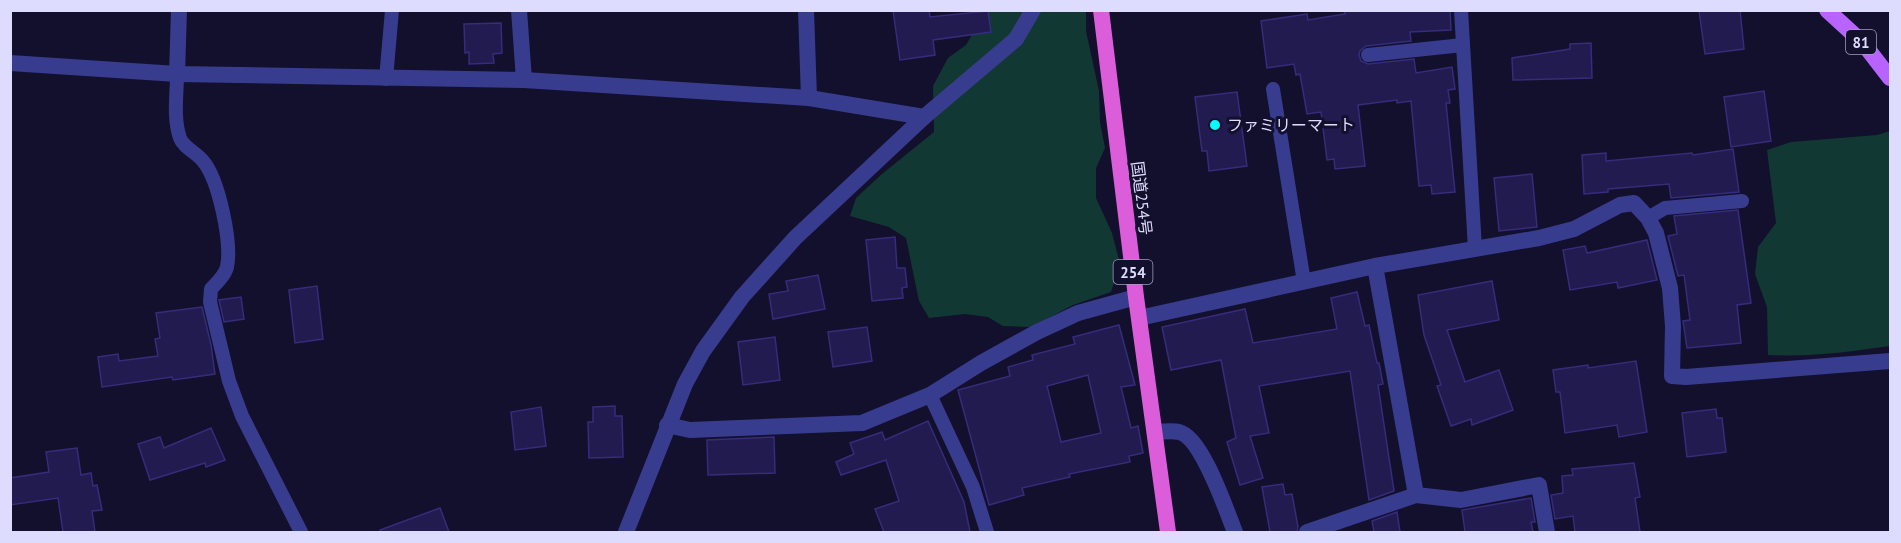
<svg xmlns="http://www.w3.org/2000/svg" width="1901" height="543" viewBox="0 0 1901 543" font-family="'PT Sans','Noto Sans JP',sans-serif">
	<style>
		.green { fill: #123833 }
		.building { fill: #211b4f; stroke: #352c7c; stroke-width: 1.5; fill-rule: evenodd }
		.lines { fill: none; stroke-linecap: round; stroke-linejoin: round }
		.service { stroke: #383c8f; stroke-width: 14 }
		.minor { stroke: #383c8f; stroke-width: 16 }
		.primary { stroke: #b963ff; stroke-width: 16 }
		.trunk { stroke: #dc5dda; stroke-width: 16 }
		.poi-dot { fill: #08f9ff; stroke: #13102d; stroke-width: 2 }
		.labels { text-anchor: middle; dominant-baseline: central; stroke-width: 6; stroke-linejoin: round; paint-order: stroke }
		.shield { fill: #13102d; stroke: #a09fc0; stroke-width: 1.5 }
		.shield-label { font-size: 15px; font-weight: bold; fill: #dddcff }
		.poi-label { font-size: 16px; fill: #dddcff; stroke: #13102d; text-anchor: start }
		.street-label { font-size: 16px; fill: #dddcff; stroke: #13102d }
	</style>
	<rect width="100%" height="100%" fill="#13102d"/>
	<g class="green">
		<polygon points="986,11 1086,11 1086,31 1099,91 1100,122 1105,148 1096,168 1096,198 1112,233 1120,264 1111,292 1073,305 1031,327 1003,326 988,317 965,314 929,318 919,301 906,238 889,227 850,216 856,198 882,174 934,132 933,86 948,58 966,45"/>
		<path d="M1890,131V346C1849,352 1809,357 1768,355L1767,307L1755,274L1758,247L1776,223L1767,150L1791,142L1877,135Z"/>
	</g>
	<g class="building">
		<polygon points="893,10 929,10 930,17 988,11 991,32 933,40 935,55 900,60"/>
		<polygon points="1344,10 1450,10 1451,30 1410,32 1411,41 1366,46 1360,51 1359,55 1361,61 1368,64 1414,59 1416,73 1452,67 1455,89 1448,90 1450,103 1446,103 1455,192 1432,194 1431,185 1419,186 1411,101 1397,103 1397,100 1358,105 1365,166 1335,169 1334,159 1327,160 1321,112 1307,114 1300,74 1296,75 1294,64 1267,68 1261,21 1307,14 1308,20 1345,14"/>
		<polygon points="1699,10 1740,10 1744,49 1705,54"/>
		<polygon points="501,23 502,53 493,54 494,63 469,64 469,52 465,53 464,24"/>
		<polygon points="1591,43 1592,78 1513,80 1512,58 1570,49 1570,44"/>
		<polygon points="1764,91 1771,141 1731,147 1724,97"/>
		<polygon points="1237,92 1247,166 1209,171 1207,151 1202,151 1195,97"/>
		<polygon points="1733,149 1739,192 1671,198 1669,184 1608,189 1608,192 1584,194 1582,155 1606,153 1606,161 1692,153 1693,155"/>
		<polygon points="1532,174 1537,227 1499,231 1494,178"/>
		<polygon points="1738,210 1751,303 1737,305 1741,343 1687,348 1683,321 1690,320 1684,275 1678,276 1668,236 1677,234 1674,216"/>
		<polygon points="895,237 897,268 905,268 907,287 902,288 903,298 872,301 866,240"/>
		<polygon points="1647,240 1657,280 1618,288 1617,282 1570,290 1563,250 1585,246 1587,253"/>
		<polygon points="818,275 825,309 773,319 769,294 788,291 786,281"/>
		<polygon points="1492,281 1499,320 1447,330 1465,382 1499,370 1513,410 1472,425 1471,419 1451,426 1437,386 1441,385 1424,335 1418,295"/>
		<polygon points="317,286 323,339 295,343 289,290"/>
		<polygon points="1357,292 1365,326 1369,325 1377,363 1379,363 1383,384 1378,385 1394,491 1369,500 1350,371 1259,386 1269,433 1250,436 1263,478 1240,485 1227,442 1236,438 1221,360 1171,370 1162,327 1245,309 1253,343 1337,329 1331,298"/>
		<polygon points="241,297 244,319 224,322 219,300"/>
		<polygon points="202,307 211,345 215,374 173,380 172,377 102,387 98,357 118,354 119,361 158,356 155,339 160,338 156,313"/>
		<path d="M1119,325L1135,385L1121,387L1131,428L1138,426L1143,453L1129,456L1130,462L1069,474L1070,477L1022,488L1024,495L989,505L958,390L1010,376L1008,367L1033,360L1032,355L1075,344L1073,337ZM1088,375L1101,433L1061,442L1047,386Z"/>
		<polygon points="867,327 872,361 833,367 828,332"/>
		<polygon points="775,337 780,380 743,385 738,342"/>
		<polygon points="1636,361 1647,432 1619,437 1617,425 1565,433 1560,392 1556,392 1553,370 1588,365 1588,368"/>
		<polygon points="615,406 615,416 622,416 623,457 589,458 588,422 593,422 593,407"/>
		<polygon points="541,407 546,446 515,450 511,412"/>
		<polygon points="1716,409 1717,418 1722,418 1726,452 1687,457 1682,413"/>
		<polygon points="928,421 964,502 970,532 884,532 875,509 899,501 886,460 841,475 836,462 854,454 850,443 882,432 885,440"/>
		<polygon points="211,428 225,460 206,467 205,463 150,480 138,444 160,437 164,448"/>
		<polygon points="774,437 775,473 708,475 707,440"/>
		<polygon points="77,448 81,475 91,473 93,486 97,485 102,510 92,511 95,532 63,532 58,498 10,505 10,478 49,472 46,452"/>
		<polygon points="1634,463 1640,497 1635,498 1640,532 1575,532 1573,516 1555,519 1551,495 1563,493 1562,476 1573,475 1572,469"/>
		<polygon points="1283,484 1285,495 1292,494 1298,527 1297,532 1270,532 1262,487"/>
		<polygon points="1531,498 1535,522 1531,522 1533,532 1465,532 1462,510"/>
		<polygon points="440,508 449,532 380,532 380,530"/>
		<polygon points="1397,512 1400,532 1374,532 1372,521"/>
	</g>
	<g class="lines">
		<g class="service">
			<polyline points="1461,10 1475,249"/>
			<polyline points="1368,55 1463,45"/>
			<path d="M177,74C177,95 173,118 180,138C183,147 197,153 203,161C219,180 232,243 227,267C225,275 217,283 211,289L210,302L229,381L242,416L301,532"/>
			<polyline points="386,79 392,10"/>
			<polyline points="1273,89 1304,282"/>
			<polyline points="1648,218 1665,208 1742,201"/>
			<polyline points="930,395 973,487 987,532"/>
		</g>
		<g class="minor">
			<polyline points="519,10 524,80"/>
			<polyline points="806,10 809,98"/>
			<polyline points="10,63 177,74 524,80 809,98 924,117"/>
			<polyline points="177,74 179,10"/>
			<polyline points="1375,266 1416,495"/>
			<polyline points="1139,318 1375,266 1539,238 1574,229 1620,205 1634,203 1648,218 1656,233 1670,288 1673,326 1672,376 1686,377 1890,361"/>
			<polyline points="667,425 690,430 862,423 930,395 981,363 1037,332 1078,313 1136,297"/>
			<path d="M1155,432C1162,432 1172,430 1179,432C1202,437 1226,510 1235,532"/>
			<polyline points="626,532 685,384 703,351 742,297 795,238 924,117 1016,39 1033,10"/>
			<polyline points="1307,532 1416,495 1461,500 1539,485 1547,532"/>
		</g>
		<polyline class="primary" points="1827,10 1863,43 1890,78"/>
		<polyline class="trunk" points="1101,10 1136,297 1168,532"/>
	</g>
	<circle class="poi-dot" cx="1215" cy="125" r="6"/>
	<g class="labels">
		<g class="shield">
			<rect x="1846" y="30" width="30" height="24" rx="4.5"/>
			<rect x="1113.5" y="260" width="39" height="24" rx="4.5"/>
		</g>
		<g class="shield-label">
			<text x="1861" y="42">81</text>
			<text x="1133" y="272">254</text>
		</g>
		<g class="poi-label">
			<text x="1227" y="125">ファミリーマート</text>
		</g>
		<g class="street-label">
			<text transform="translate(1142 198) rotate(83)">国道254号</text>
		</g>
	</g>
	<rect width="1901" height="543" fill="none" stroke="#dddcff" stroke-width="24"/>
</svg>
